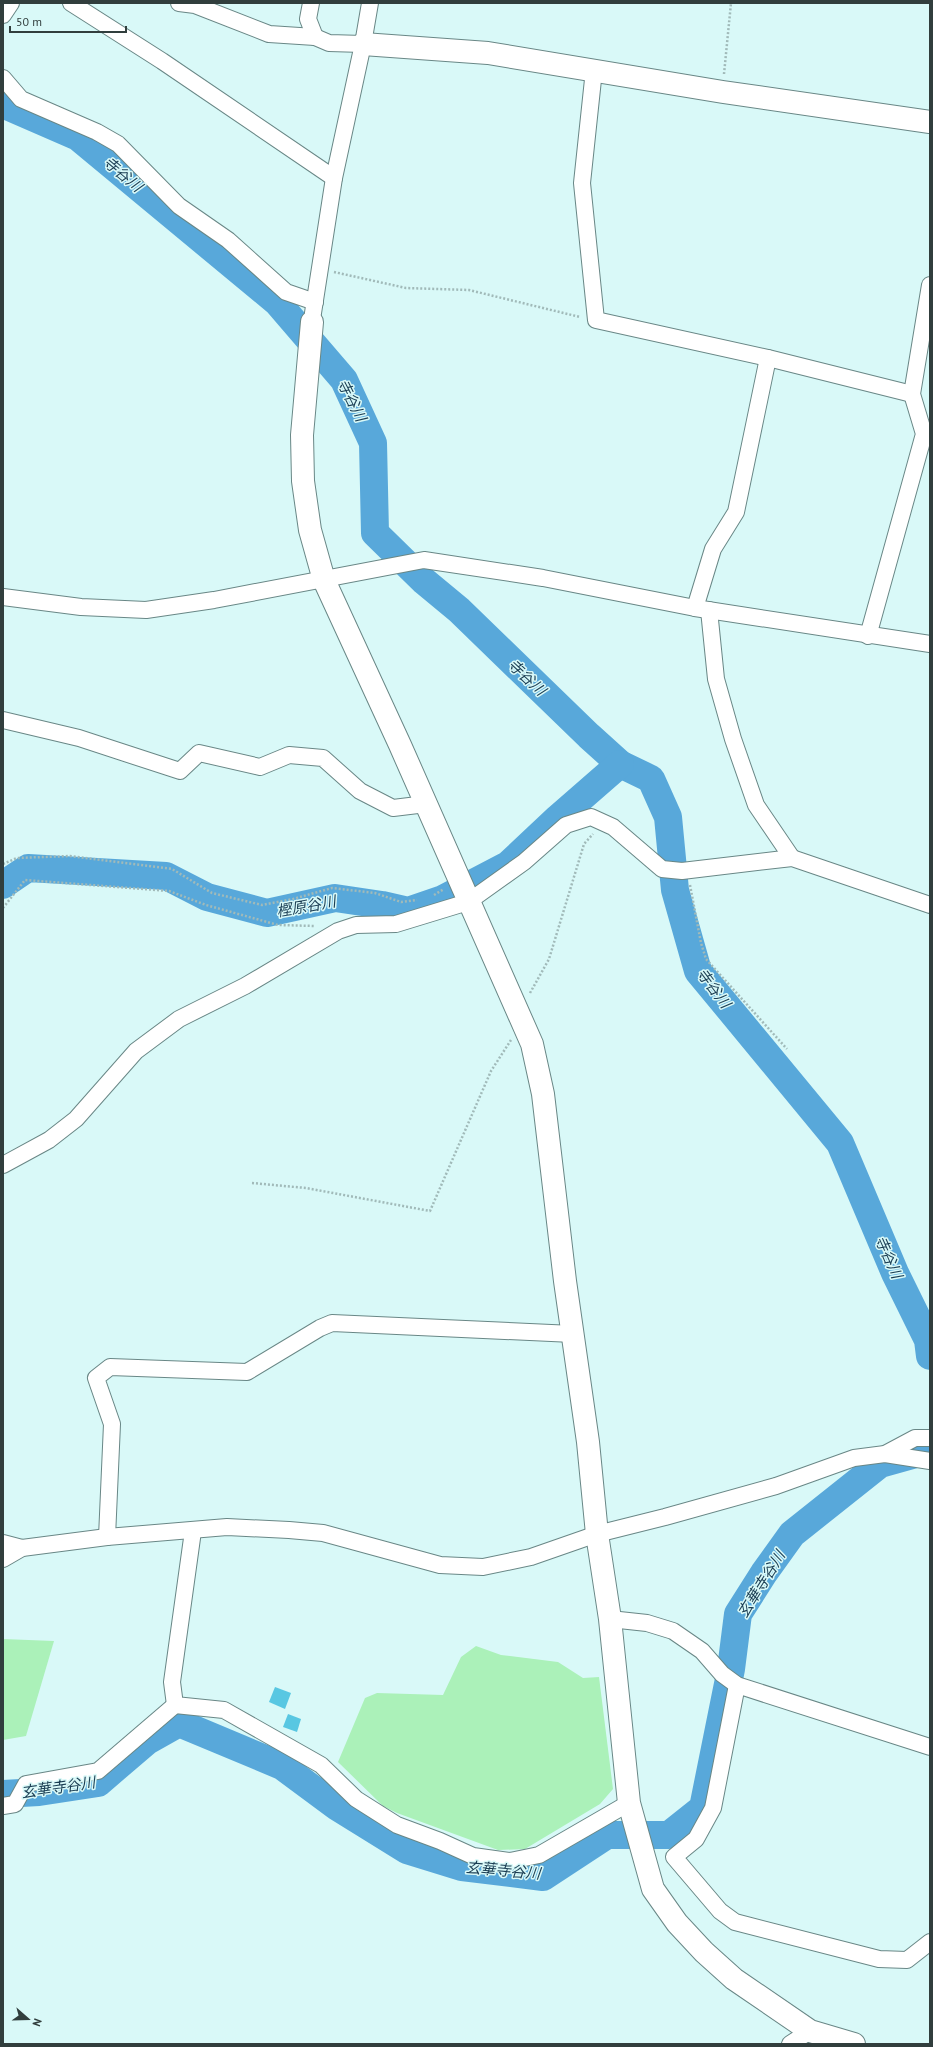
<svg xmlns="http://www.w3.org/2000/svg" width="933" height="2047" viewBox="0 0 933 2047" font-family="'PT Sans','Noto Sans JP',sans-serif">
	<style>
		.green { fill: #abf1b9 }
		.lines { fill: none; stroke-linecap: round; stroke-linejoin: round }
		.river { stroke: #58a8da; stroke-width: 28 }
		.building { fill: #58c7e2 }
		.street-casing { stroke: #698786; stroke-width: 18 }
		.secondary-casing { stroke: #698786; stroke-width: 24 }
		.path { stroke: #a1bab9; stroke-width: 2.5; stroke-dasharray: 2 2; stroke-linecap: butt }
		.street { stroke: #fff; stroke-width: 16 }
		.secondary { stroke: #fff; stroke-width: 22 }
		.labels { text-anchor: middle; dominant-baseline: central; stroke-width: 3; stroke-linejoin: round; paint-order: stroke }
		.water-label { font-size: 15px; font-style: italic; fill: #1a3d53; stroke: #d9f9f8 }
	</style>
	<rect width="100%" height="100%" fill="#d9f9f8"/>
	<g class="green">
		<polygon points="3,1639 54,1641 26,1736 3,1740"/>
		<polygon points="476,1646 501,1655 558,1662 583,1678 599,1677 613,1789 600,1804 525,1849 498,1850 397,1813 383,1806 338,1762 365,1698 377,1693 443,1695 461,1657"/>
	</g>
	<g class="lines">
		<g class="river">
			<polyline points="3,99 9,107 78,137 277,302 344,380 373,443 375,533 424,581 459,610 589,736 620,764 651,779 668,817 675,890 698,971 840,1143 895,1273 928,1340 930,1356"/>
			<polyline points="3,885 28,868 166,876 207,897 267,913 335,898 382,905 408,911 443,899 508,865 558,818 620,764"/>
			<polyline points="3,1794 39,1792 98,1783 147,1741 179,1723 282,1766 336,1806 407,1850 462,1867 543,1877 607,1835 669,1835 703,1808 731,1669 738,1614 764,1573 792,1534 880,1464 930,1450"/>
		</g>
	</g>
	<g class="building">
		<polygon points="275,1687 291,1693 285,1709 269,1702"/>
		<polygon points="288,1714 301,1719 297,1732 283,1727"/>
	</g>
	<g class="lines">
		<defs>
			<g id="street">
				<polyline points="71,3 162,61 334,178"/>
				<polyline points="179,3 195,5 269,34 315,37 329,43 363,44"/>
				<polyline points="311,3 308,19 315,37"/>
				<polyline points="3,15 11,3"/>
				<polyline points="594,70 582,183 596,320 768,358 912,394"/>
				<polyline points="3,78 21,99 97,132 118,144 179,206 228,240 286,292 315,302"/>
				<polyline points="313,313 334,178 363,44 370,3"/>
				<polyline points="3,597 81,607 146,610 214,600 424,560 543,578 695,608 930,644"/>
				<polyline points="695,608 713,549 736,512 768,358"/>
				<polyline points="709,610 716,679 733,739 756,805 792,858"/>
				<polyline points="868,636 924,434 912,394 930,285"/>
				<polyline points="3,720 79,738 180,771 199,753 260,767 289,755 323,758 360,791 393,808 426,804"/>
				<polyline points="3,1165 49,1140 76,1119 136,1051 179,1019 245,986 338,931 356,925 396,924 468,902 524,862 566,825 591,817 613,827 662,869 682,871 792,858 930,905"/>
				<polyline points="885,1454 930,1461"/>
				<polyline points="193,1531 172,1682 175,1705 224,1710 321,1765 356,1799 397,1825 440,1841 473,1856 510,1861 539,1855 629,1803"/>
				<polyline points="107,1537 112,1424 96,1378 110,1367 247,1372 320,1328 332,1323 573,1334"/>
				<polyline points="3,1543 22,1548"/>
				<polyline points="3,1559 22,1548 107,1537 227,1527 289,1530 323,1533 440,1565 483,1567 531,1557 597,1534 665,1517 776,1486 854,1458 885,1454 915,1438 930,1438"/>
				<polyline points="610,1619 647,1623 673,1631 702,1651 722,1674 737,1685 930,1747"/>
				<polyline points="737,1685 713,1808 696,1839 674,1857 720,1911 735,1922 879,1959 907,1960 930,1942"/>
				<polyline points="3,1806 15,1804 26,1784 98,1771 175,1705"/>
				<polyline points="790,2044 810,2031"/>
			</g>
			<g id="secondary">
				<polyline points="363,44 488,53 723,92 930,122"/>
				<polyline points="312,322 302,435 303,481 310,530 324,580 400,745 532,1044 543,1094 565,1281 588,1442 597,1534 610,1619 629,1803 653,1889 677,1923 704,1952 734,1979 810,2031 854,2044"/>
			</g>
		</defs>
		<use href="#street" class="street-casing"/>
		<use href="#secondary" class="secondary-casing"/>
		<g class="path">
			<polyline points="724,74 731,3"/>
			<polyline points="334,272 406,288 469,290 580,317"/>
			<polyline points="3,864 17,858 70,856 172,869 212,893 262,905 293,899 332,888 375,893 401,902 417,900"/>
			<polyline points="690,885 701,943 706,959 787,1049"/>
			<polyline points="434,895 444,889"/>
			<polyline points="3,908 25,880 169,891 206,905 278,925 315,926"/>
			<polyline points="530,993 549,959 584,844 593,834"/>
			<polyline points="252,1183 306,1188 430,1211 491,1071 511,1040"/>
		</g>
		<use href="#street" class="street"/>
		<use href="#secondary" class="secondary"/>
	</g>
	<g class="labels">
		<g class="water-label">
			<text transform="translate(123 174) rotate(40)">寺谷川</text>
			<text transform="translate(352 400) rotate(63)">寺谷川</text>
			<text transform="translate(527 677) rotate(43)">寺谷川</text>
			<text transform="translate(306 906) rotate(-10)">樫原谷川</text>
			<text transform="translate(714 988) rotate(53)">寺谷川</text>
			<text transform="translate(889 1257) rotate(66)">寺谷川</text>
			<text transform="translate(761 1584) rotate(-58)">玄華寺谷川</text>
			<text transform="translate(58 1787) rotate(-8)">玄華寺谷川</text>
			<text transform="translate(503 1870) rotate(5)">玄華寺谷川</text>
		</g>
	</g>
	<rect width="933" height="2047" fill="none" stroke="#313e3d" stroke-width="8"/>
	<g transform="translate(28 2019) rotate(110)" stroke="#d9f9f8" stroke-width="3" paint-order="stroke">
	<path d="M0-3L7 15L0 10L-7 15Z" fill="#313e3d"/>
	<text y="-6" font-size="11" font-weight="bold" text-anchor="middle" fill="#313e3d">N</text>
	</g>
	<path d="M10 26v6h116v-6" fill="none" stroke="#313e3d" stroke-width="2"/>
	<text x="16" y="26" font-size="12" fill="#313e3d" stroke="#d9f9f8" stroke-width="3" paint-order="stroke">50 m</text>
</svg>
